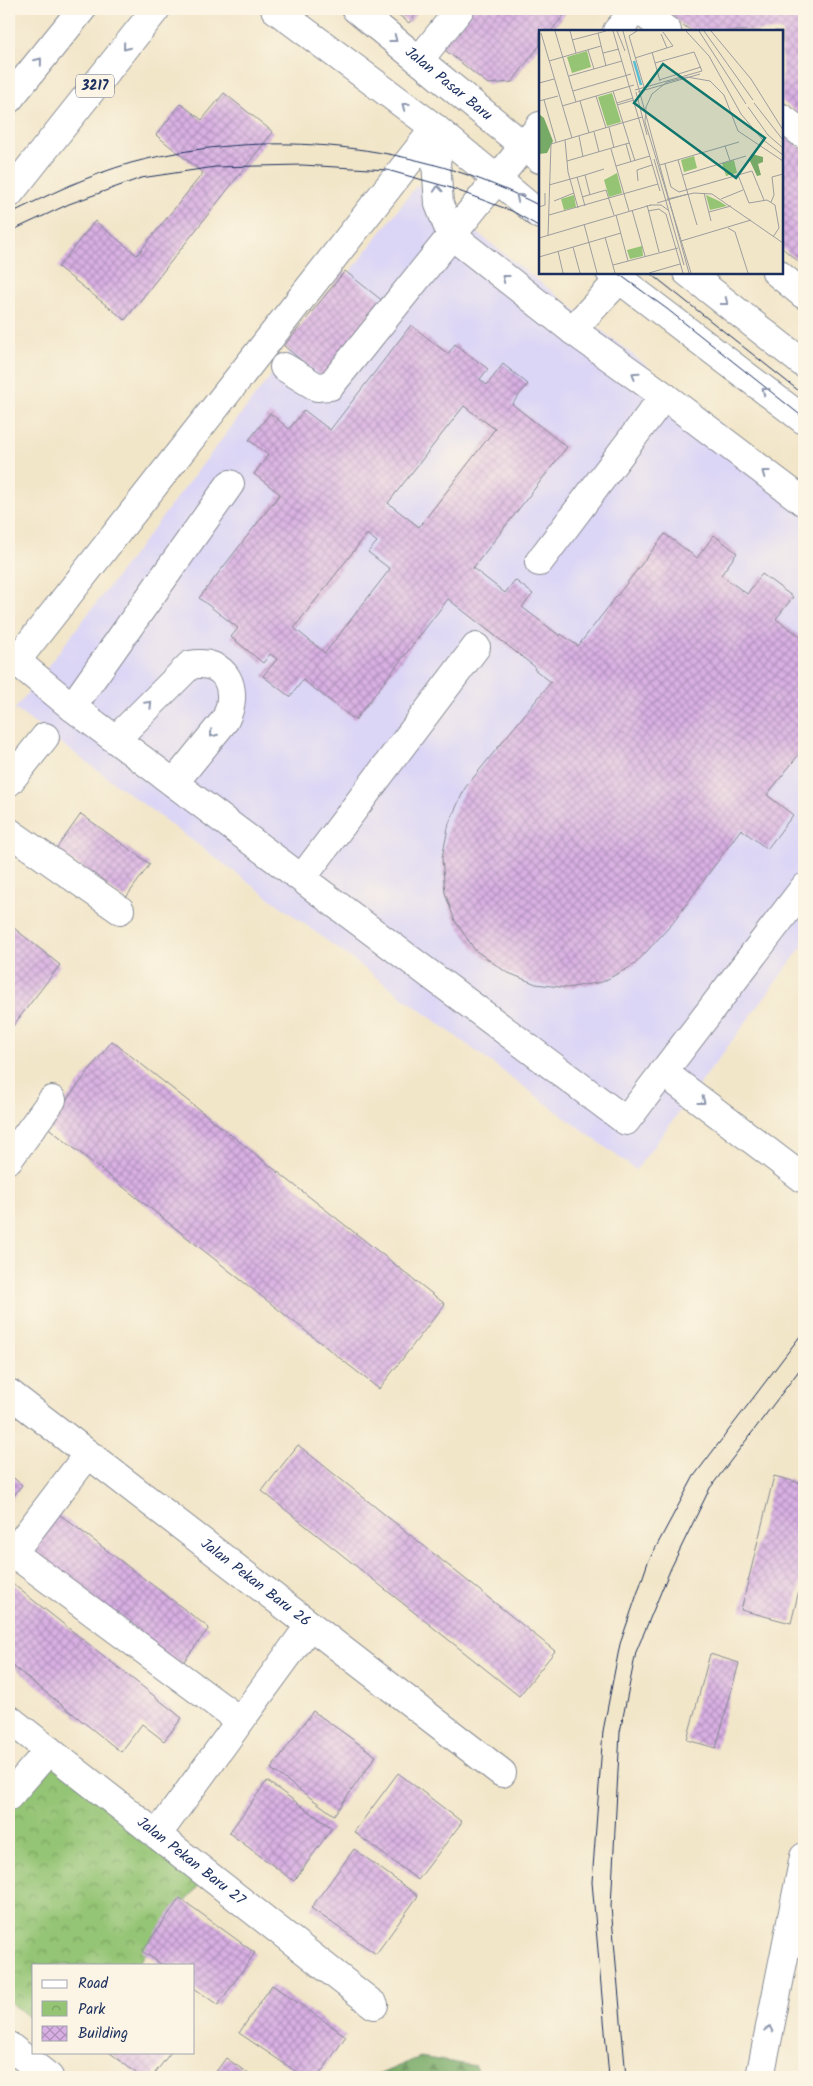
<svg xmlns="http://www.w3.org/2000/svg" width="813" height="2086" viewBox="0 0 813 2086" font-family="Kalam,sans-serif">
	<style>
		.built { fill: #dcd6f6 }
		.forest { fill: url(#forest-firs); stroke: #496c62 }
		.park { fill: url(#park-crowns); stroke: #587a69 }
		.building { fill: url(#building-cross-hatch); fill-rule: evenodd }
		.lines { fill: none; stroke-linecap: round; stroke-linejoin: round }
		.minor-casing { stroke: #868a94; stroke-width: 30 }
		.highway-casing { stroke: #868a94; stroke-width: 30 }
		.minor { stroke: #fff; stroke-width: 28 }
		.highway { stroke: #fff; stroke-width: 28 }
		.tram { stroke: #1b2f5e; stroke-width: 1 }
		.oneway { stroke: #8d97ae }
		.labels { text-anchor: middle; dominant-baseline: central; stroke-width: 4; stroke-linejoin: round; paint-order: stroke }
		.shield { fill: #fcf5e5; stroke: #5e6a86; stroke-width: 1 }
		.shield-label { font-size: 14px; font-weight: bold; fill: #1b2f5e }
		.street-label { font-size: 15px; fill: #1b2f5e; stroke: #fcf5e5 }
		.inset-river { fill: none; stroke: #56bdd4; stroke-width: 2.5 }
		.inset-road { fill: none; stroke: #9c9d9e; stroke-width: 1 }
		.view { fill: #0f766e; fill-opacity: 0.15; stroke: #0f766e; stroke-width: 2.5 }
		.inset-edge { fill: none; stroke: #1b2f5e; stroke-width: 2.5 }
	</style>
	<defs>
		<pattern id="forest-firs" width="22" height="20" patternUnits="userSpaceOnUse" patternTransform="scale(1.25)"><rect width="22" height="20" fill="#7a6"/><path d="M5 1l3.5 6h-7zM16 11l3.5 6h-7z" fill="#618b57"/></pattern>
		<pattern id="park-crowns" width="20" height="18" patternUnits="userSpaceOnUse" patternTransform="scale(1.25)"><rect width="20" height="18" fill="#94c474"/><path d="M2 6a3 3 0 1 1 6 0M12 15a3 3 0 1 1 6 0" fill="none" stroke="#78a062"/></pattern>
		<pattern id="building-cross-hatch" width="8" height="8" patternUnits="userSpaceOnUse" patternTransform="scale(1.25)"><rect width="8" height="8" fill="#d9b0e3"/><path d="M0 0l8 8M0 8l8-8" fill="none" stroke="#af90bb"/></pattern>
	</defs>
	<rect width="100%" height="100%" fill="#fcf5e5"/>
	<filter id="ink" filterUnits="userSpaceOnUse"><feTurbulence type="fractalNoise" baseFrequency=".02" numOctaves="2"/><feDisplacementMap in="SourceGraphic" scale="10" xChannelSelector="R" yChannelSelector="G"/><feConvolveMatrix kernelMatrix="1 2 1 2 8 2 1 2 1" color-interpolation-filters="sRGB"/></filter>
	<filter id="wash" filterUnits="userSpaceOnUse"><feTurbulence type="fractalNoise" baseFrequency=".0096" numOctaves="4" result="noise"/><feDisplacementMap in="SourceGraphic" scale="20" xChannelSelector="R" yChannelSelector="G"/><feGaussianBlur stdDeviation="1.12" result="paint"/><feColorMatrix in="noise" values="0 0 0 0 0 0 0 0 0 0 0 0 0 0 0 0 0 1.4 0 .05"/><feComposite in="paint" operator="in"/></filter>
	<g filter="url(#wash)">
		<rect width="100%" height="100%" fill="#f2e6c9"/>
		<polygon class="built" points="417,185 723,426 804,487 804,944 636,1170 15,709"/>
		<polygon class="forest" points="420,2057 476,2066 480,2077 373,2077"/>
		<polygon class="park" points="52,1757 205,1877 137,1965 34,1965 34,2021 9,2001 9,1813"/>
		<g id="blocks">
			<g class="building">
				<polygon points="391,9 420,9 409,23"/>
				<polygon points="448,9 569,9 551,31 540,31 540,45 512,82 488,84 427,36"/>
				<polygon points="675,9 804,9 804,118 782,101 782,31 691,31 670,15"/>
				<polygon points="224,93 273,132 125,320 58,267 95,221 137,255 203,173 156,135 181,104 202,120"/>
				<polygon points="782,133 804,150 804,266 782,248"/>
				<polygon points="345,271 384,302 323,378 284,346"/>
				<path d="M411,325L448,354L455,344L488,369L480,379L487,385L503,364L528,384L512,404L567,447L473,568L505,593L515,580L533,594L522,607L560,636L561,634L578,646L665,534L697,558L714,535L737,553L721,575L747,594L762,574L793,597L776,619L801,637L804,633V748L767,795L793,815L767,849L741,829L672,924L634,965L602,982L567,988L536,984L506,972L475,950L455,921L445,893L442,858L449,823L465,788L551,682L534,669L535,667L448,599L355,720L303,680L290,697L263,676L277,659L270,654L263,663L231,637L238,628L199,598L280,494L254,474L268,455L249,440L270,413L289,429L304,410L330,430ZM464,406L495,429L419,527L388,503ZM367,534L377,542L368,552L390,569L325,653L294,628Z"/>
				<polygon points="81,814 150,864 125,899 56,849"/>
				<polygon points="9,924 60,965 9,1031"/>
				<polygon points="112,1041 445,1304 379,1389 46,1126"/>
				<polygon points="298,1445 555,1651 519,1696 262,1491"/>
				<polygon points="9,1474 22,1485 9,1502"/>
				<polygon points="774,1476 804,1484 804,1570 791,1623 741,1610"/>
				<polygon points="38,1498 209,1628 169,1681 9,1559"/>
				<polygon points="9,1581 182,1718 164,1741 142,1724 121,1752 9,1663"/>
				<polygon points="710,1654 739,1663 716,1748 687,1740"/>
				<polygon points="313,1711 376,1756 334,1815 271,1769"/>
				<polygon points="398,1773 462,1822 418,1880 354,1832"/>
				<polygon points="267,1781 332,1828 294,1881 229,1833"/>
				<polygon points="354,1849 418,1896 376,1954 311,1908"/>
				<polygon points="180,1898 255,1953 218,2005 194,1988 194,1965 162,1965 142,1951"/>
				<polygon points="272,1985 346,2036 318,2077 304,2077 239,2033"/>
				<polygon points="109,2052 171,2052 152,2077 141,2077"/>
				<polygon points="226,2058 253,2077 212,2077"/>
			</g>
		</g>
	</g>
	<g filter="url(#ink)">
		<use href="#blocks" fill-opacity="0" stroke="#868a94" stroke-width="1"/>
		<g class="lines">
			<defs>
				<g id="minor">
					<polyline points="275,9 435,128 540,215"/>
					<path id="s1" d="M356,9L540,159"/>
					<polyline points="638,9 667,31"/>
					<polyline points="617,31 636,9"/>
					<polyline points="420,59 460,9"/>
					<polyline points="782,118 804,135"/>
					<polyline points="443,135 436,161 439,204 451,235 572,330 664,396 804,502"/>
					<polyline points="610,272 804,420"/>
					<polyline points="687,272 804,364"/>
					<polyline points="776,272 804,295"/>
					<polyline points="572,330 619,280"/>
					<polyline points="284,367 317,387 330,386 540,126"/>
					<polyline points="539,562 664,396"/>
					<polyline points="9,655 72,707 626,1121 804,888"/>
					<polyline points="16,661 435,128"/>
					<polyline points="72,707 230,484"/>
					<path d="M116,739L190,665C227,658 240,690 225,720L174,783"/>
					<polyline points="9,782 45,737"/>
					<polyline points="9,832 120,910"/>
					<polyline points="302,878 476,647"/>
					<polyline points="663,1072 804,1179"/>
					<polyline points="9,1159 52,1100"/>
					<path id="s2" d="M9,1393L502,1773"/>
					<polyline points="9,1550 240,1721"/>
					<polyline points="9,1558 88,1454"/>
					<path id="s3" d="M9,1719L374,2005"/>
					<polyline points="9,1796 49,1750"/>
					<polyline points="157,1835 310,1625"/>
					<polyline points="9,2046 49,2077"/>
				</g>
				<g id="highway">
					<polyline points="9,99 82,9"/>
					<polyline points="9,194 156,9"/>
					<polyline points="760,2077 804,1857"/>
				</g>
			</defs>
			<use href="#minor" class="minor-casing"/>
			<use href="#highway" class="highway-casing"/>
			<use href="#minor" class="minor"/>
			<use href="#highway" class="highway"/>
			<g class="tram">
				<path d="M9,214C48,195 89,175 131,163C265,127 418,142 540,206"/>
				<polyline points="9,232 69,204 141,178 215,167 302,165 387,170 448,187 512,211 540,227"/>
				<polyline points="616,272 667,309 804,418"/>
				<polyline points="649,272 804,395"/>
				<polyline points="609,2077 592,1882 603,1731 620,1644 648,1562 694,1476 804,1331"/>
				<polyline points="626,2077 611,1907 620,1732 636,1652 671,1568 710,1488 804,1364"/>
			</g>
		</g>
		<defs><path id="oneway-chevron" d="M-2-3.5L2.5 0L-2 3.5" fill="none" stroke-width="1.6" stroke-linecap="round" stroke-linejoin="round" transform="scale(1.25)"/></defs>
		<g class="oneway">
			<use href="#oneway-chevron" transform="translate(394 39) rotate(38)"/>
			<use href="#oneway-chevron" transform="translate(126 47) rotate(129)"/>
			<use href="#oneway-chevron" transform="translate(39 61) rotate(-51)"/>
			<use href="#oneway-chevron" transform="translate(405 106) rotate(-143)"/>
			<use href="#oneway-chevron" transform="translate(438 189) rotate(-94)"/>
			<use href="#oneway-chevron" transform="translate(519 197) rotate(-140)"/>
			<use href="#oneway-chevron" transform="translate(505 278) rotate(-142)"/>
			<use href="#oneway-chevron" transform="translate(725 302) rotate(38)"/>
			<use href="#oneway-chevron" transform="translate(635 375) rotate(-145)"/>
			<use href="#oneway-chevron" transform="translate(765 391) rotate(-143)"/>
			<use href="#oneway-chevron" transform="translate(765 473) rotate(-143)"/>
			<use href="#oneway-chevron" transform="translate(149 704) rotate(-46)"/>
			<use href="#oneway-chevron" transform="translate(213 734) rotate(129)"/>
			<use href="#oneway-chevron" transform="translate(702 1101) rotate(37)"/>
			<use href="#oneway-chevron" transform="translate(769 2029) rotate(-78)"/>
		</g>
	</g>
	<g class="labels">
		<rect class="shield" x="76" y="74.5" width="38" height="23" rx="4"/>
		<g class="shield-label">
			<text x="95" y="86">3217</text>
		</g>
		<g class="street-label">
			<text stroke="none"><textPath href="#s1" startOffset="119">Jalan Pasar Baru</textPath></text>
			<text stroke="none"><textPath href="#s2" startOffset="311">Jalan Pekan Baru 26</textPath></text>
			<text stroke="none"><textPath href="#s3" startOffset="231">Jalan Pekan Baru 27</textPath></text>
		</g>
	</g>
	<g transform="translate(539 30)">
		<rect width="244" height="244" fill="#f2e6c9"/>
		<path d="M0,84L5,88L14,111L8,123L0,124ZM213,124L224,127V132L219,134L222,145L218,146L210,129Z" fill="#7a6"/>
		<path d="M48,21L52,37L33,43L28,27ZM73,63L82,92L68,96L59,67ZM155,126L158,138L145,142L142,130ZM195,130L198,143L187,146L183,133ZM78,143L83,163L70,167L65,150ZM35,165L37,177L25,180L22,169ZM167,165L180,171L188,176L171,180ZM103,216L104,226L91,229L88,220Z" fill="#94c474"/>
		<path class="inset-river" d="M95,31L102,55"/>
		<path class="inset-road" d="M16,1L37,72M31,1L37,23M74,1L121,161M78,1L86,21M84,1L150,243M98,1L90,6L105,57M147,1L170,26L202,84L223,109L244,125M160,1L207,74M165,1L214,70M172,1L212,49L244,100M2,3L33,108M59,3L67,36M122,4L128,18M33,10L67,1M49,20L55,39M113,22L121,51M64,23L80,19M96,28L134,16L124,2M10,31L62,16M30,46L83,31M120,50L162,37M0,53L15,49M96,60L163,41L155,22L116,33M34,61L92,44M74,61L96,131M97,62L108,105M99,62L161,44M57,66L67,98M5,70L17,112M0,71L19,66M41,71L50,103M78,73L94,68M215,73L244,110M78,75L95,70M23,76L95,55M209,77L229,105L244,118M70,97L75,118M55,102L60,122M40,106L44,127M26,110L29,142L39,178M87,114L92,132M186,116L191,131M72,119L90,181M115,129L145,235M139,130L158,195M28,131L90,113M126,134L132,157L140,162L213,141L225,170M121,135L200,112M77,136L111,126M144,145L207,126M199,145L210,173L228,170L236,175L240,198L234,207M38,147L46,176M99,151L98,140L113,135M10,155L46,145M165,163L172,191M51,165L46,145L65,139M43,167L67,160L75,185M128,169L155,163L173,164L244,213M182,169L204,160M15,171L35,163M232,172L235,165L233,147L244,144M118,173L149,164M108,175L120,222M111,175H122L129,180M0,177L6,175V163M93,180L106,226M109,181L120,179L127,184L144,243M170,182L192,176M10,185L119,154M77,185L89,231M45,194L58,243M189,198L196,202L209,243M9,206L12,114L103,87M66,207L76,243M0,208L112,175M142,211L212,190M34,217L41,243M19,221L24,243M0,227L82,203M74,235L139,218M110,243L141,234M152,243L106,92L107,77L113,64L128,52L148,47L171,51L185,65L199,101L244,131"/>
		<path class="view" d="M124,34L226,108L197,148L95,73Z"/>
		<rect width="244" height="244" class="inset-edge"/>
	</g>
	<rect width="813" height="2086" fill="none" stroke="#fcf5e5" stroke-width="30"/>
	<rect x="32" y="1964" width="162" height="90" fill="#fcf5e5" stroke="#a2a6af"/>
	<rect x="42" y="1980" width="25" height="8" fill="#ffffff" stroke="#a2a6af"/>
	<text x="78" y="1988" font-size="15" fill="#1b2f5e">Road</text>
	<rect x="42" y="2001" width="25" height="15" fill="url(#park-crowns)" stroke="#a2a6af"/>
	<text x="78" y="2014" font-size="15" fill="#1b2f5e">Park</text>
	<rect x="42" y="2026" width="25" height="15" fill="url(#building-cross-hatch)" stroke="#a2a6af"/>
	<text x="78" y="2038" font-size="15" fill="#1b2f5e">Building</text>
</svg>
